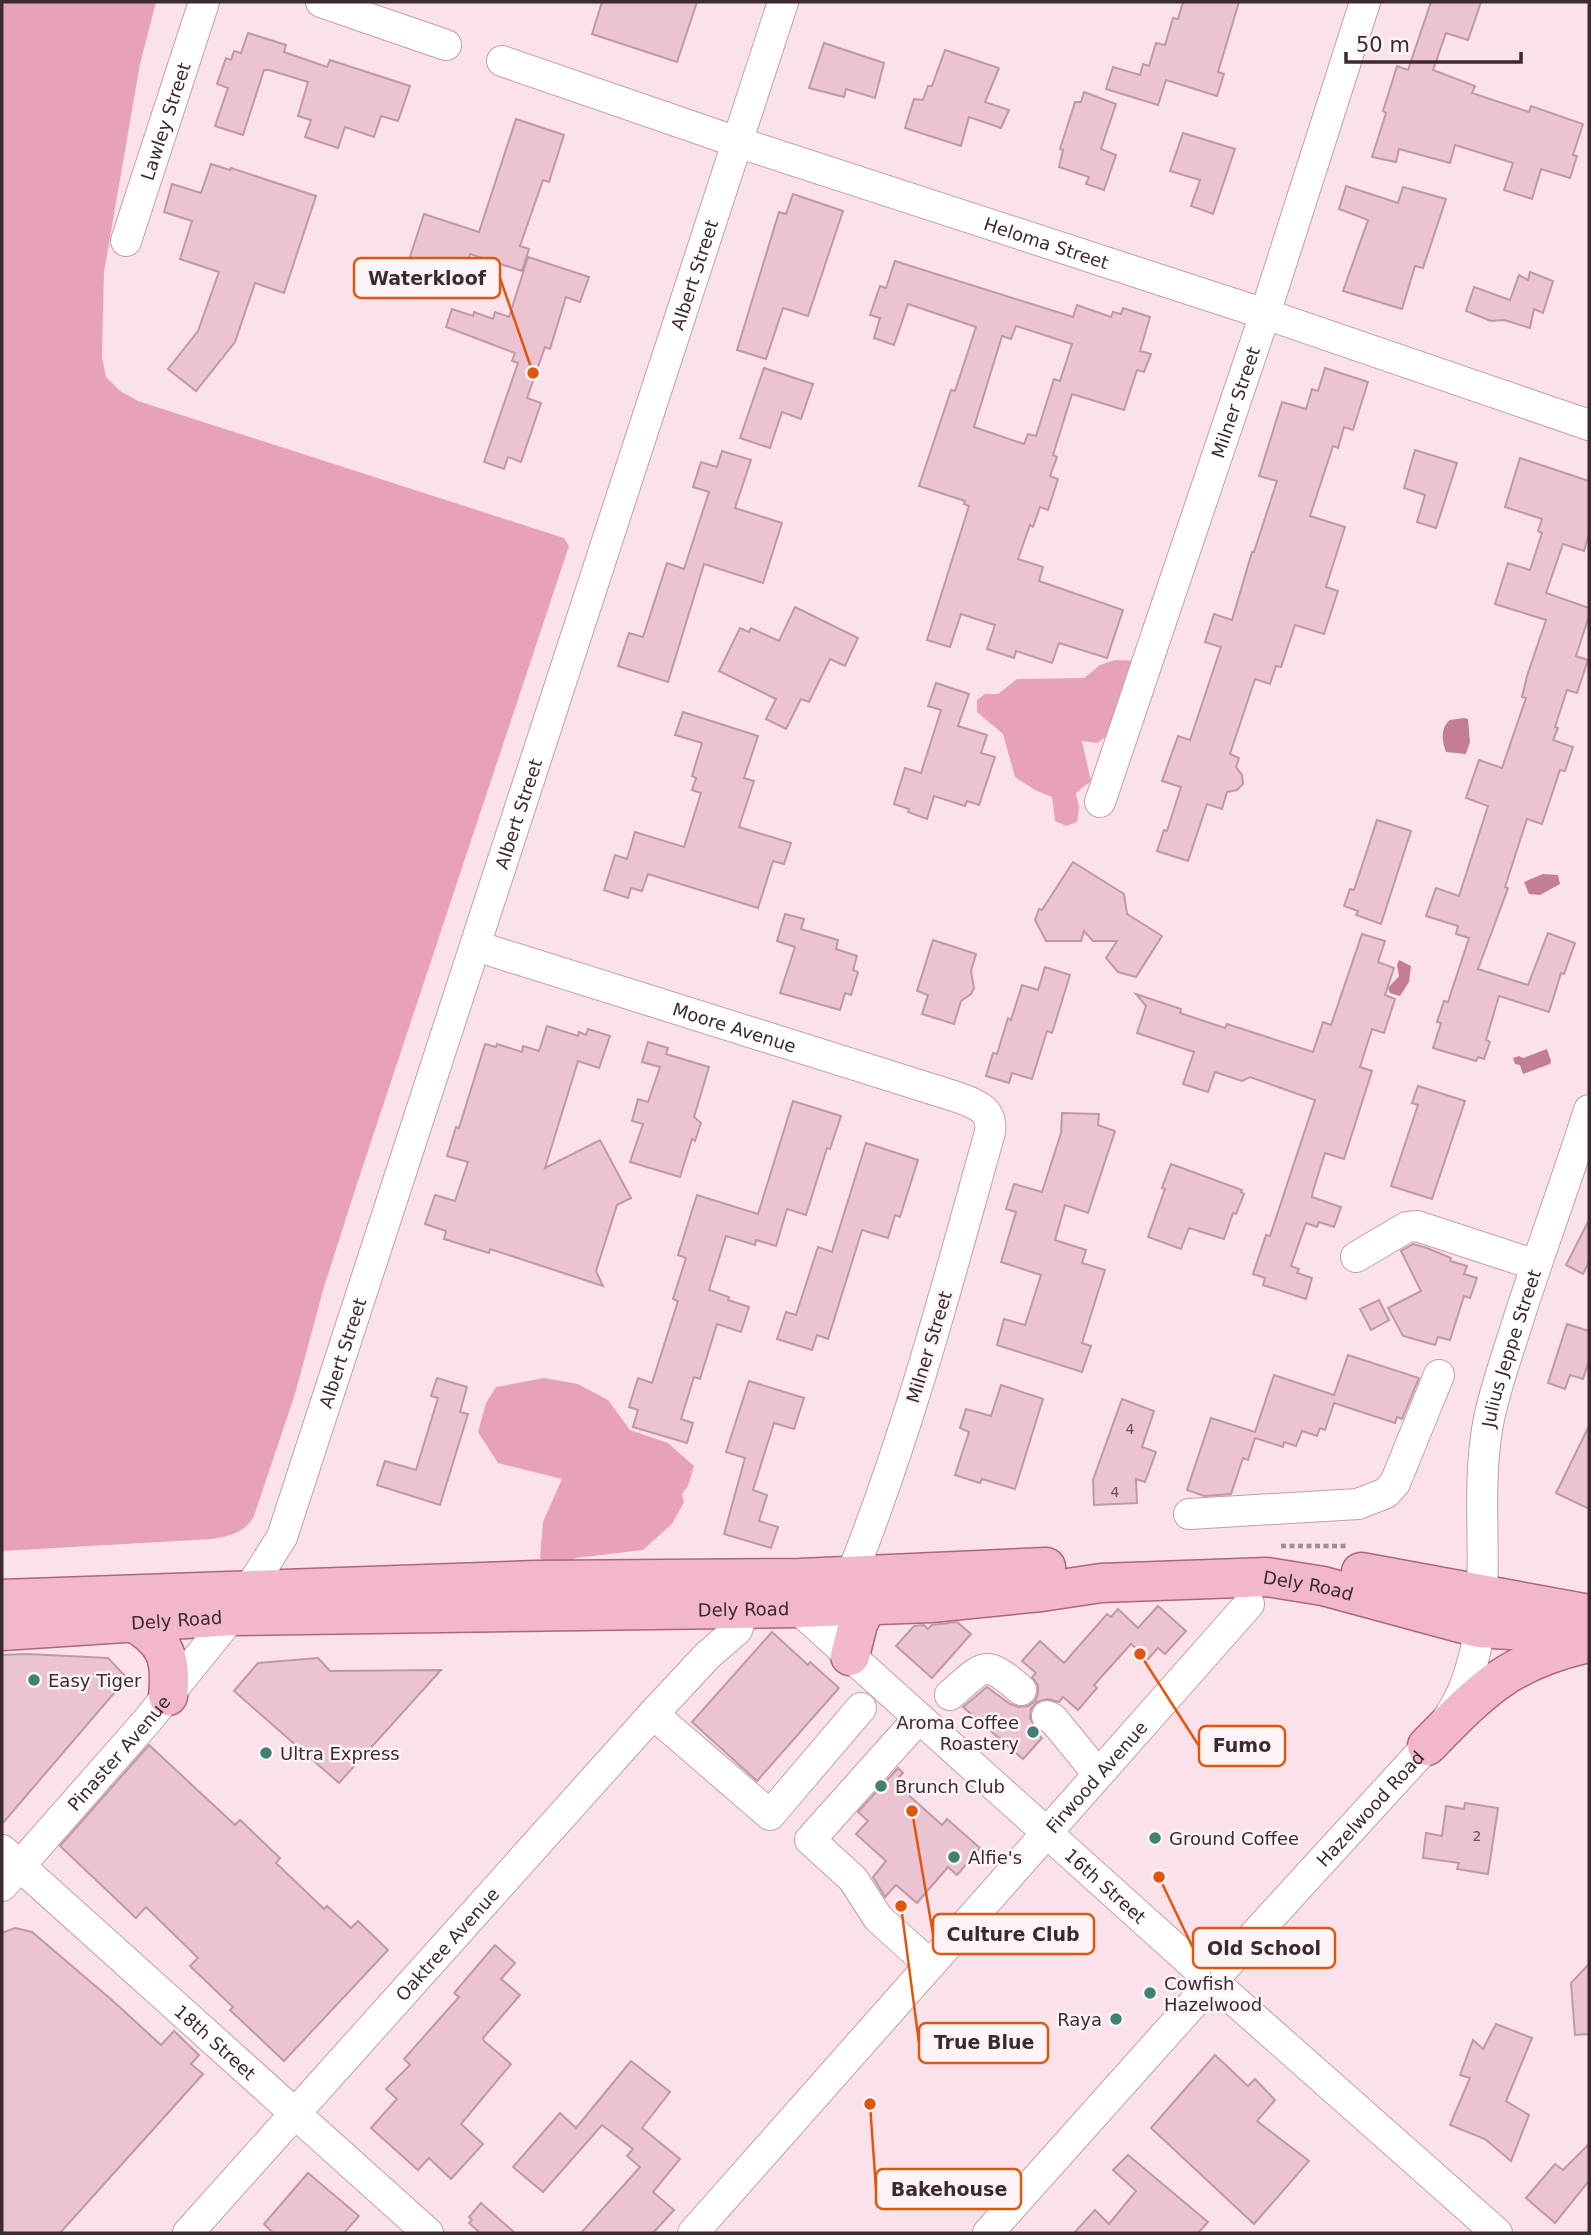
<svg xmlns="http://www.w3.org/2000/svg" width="1591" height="2235" viewBox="0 0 1591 2235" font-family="'DejaVu Sans',sans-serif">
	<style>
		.green { fill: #e7a2ba }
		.water { fill: #c47d97 }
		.building { fill: #ecc3d0; stroke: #c099a6; stroke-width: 2; fill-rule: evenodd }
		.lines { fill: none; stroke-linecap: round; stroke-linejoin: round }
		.minor-casing { stroke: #c49daa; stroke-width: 32 }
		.major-casing { stroke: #ac6680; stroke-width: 41 }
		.path { stroke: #a18c93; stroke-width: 4.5; stroke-dasharray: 5 3.5; stroke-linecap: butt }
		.minor { stroke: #fff; stroke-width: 30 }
		.major { stroke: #f2b6cd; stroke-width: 38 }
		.poi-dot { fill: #3f8172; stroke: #fcf4f6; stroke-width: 2.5 }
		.labels { text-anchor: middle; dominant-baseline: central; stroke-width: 5; stroke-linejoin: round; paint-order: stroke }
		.number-label { font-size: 14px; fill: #675159 }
		.street-label { font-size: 18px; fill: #3b2b31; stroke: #fcf4f6 }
		.poi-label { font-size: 18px; fill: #3b2b31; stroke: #fcf4f6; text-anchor: start }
		.leader { fill: none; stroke: #df570e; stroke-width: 2.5 }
		.callout-dot { fill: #df570e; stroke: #fcf4f6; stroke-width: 2.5 }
		.callout { fill: #fcf4f6; stroke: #df570e; stroke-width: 2.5 }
		.callout-label { font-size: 19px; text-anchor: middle; font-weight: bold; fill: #3b2b31 }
	</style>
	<rect width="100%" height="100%" fill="#fbe1e9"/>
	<g class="green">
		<path d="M2,2H156L140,64L104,272L102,357L106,377L120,391L138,401L564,538L569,546L356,1187L324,1287L295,1394L254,1516C245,1533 230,1536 212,1539L2,1551Z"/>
		<polygon points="1115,660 1140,661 1110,734 1097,743 1082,741 1091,781 1076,793 1079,808 1077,822 1066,826 1055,821 1052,797 1035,790 1015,777 1003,734 977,712 977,700 985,694 998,694 1017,679 1084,678 1100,665"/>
		<polygon points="544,1378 578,1384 608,1400 630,1430 668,1443 694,1466 688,1486 682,1494 684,1502 672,1524 643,1550 576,1558 555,1568 540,1558 543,1522 562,1479 498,1463 478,1432 486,1403 496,1387"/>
	</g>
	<g class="water">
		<path d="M1464,718L1468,719L1470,742L1466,754L1446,752C1442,741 1440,728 1450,720Z"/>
		<polygon points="1543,874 1558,875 1560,884 1540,895 1529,894 1524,882"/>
		<polygon points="1399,960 1411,966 1409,982 1400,996 1390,993 1388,988 1399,976 1397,965"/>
		<polygon points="1547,1049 1551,1061 1550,1064 1523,1074 1520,1065 1515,1064 1513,1058 1519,1056 1523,1058"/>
	</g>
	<g class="building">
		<polygon points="602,2 697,2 677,62 592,34"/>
		<polygon points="1183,2 1239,2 1218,72 1224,74 1217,96 1166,80 1158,105 1106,89 1113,67 1140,75 1143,64 1149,66 1156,43 1165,45 1173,18 1178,19"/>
		<polygon points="1431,2 1481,2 1468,40 1446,33 1433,70 1475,86 1472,93 1529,112 1531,106 1583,124 1573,155 1577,156 1570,178 1541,169 1532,199 1504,190 1513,163 1455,145 1450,163 1399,149 1396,162 1372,157 1386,113 1383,111 1397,66 1408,70"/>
		<polygon points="248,33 286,45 284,52 327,67 330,60 410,86 398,121 381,116 374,137 345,127 338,148 305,137 311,120 298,116 308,82 269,70 264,70 243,135 215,126 228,88 217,84 226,58 231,60 234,51 241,53"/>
		<polygon points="824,43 884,63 875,98 846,89 844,97 809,88"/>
		<polygon points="945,50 999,68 985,102 1009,110 1001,128 969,117 961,146 905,128 914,99 923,100 928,86 932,86"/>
		<polygon points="1084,92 1116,104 1101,149 1116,155 1104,190 1086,184 1089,177 1059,167 1063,150 1060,149 1075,102 1081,102"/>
		<polygon points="516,119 564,135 549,182 543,180 520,246 529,249 522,271 470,254 465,269 433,258 431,264 410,257 424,214 479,232"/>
		<polygon points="1183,133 1235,149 1213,214 1191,206 1200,180 1170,171"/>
		<polygon points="211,164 230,170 231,168 316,196 284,293 255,283 235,342 196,391 168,369 198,331 219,272 180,259 192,221 164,212 172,184 201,193"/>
		<polygon points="1346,186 1398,203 1403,187 1446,199 1423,268 1415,266 1402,309 1343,291 1368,220 1339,209"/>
		<polygon points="793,194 843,211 808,316 783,308 766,359 737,350 779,212 786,214"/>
		<polygon points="528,257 589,277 580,302 566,297 550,349 545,347 527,398 541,403 521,462 508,457 504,469 484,462 518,363 512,361 515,353 446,327 452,309 473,316 474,312 493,319 495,312 509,317"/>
		<path d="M895,261L1073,317L1077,305L1111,317L1113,312L1121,314L1123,308L1150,317L1140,351L1151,354L1144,372L1137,370L1124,410L1072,394L1053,455L1057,457L1050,476L1058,479L1048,510L1040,507L1033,527L1030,525L1018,559L1043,567L1039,581L1123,610L1107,658L1059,643L1052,663L1016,651L1014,658L987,649L995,625L961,614L950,647L927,640L969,506L964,504L965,501L919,486L951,390L955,391L976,327L908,304L894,345L874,338L880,318L870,315L880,286L886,288ZM1016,326L1072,344L1060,381L1054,379L1036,436L1028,434L1024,444L974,427L1002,336L1011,339Z"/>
		<polygon points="1530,272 1553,281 1543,313 1534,309 1530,328 1504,320 1491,321 1466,311 1474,287 1510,300 1519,275 1528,280"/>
		<polygon points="764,368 813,384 801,419 782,412 770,448 740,438"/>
		<polygon points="1325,368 1368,382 1353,430 1344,427 1338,448 1333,446 1310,516 1345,527 1326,587 1338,591 1324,634 1295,625 1281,667 1276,666 1270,684 1255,679 1230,754 1239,758 1236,767 1242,775 1243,784 1237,790 1227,792 1222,809 1207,804 1188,861 1157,851 1164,830 1167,831 1181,787 1162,781 1178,736 1190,740 1221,647 1205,642 1214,614 1232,620 1252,552 1254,552 1277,481 1259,476 1282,402 1306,409 1312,389 1318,391"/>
		<polygon points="1415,450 1457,463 1436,528 1417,522 1425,495 1404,488"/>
		<polygon points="722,451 751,460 735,508 782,523 763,583 704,564 668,682 618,666 629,633 643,637 667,563 684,569 709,492 693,487 701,462 717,467"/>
		<polygon points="1520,458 1589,481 1589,534 1584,551 1563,544 1546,593 1589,608 1589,616 1576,656 1588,660 1577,693 1567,690 1555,727 1558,728 1553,740 1573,747 1565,771 1560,770 1542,824 1527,819 1505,887 1508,888 1478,969 1528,985 1548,933 1575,943 1564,974 1561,973 1549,1012 1499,996 1486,1040 1490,1042 1484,1059 1478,1057 1476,1061 1433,1048 1441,1023 1437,1022 1444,1001 1448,1002 1469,938 1456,934 1458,926 1426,916 1436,888 1459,896 1488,806 1466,798 1479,760 1502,768 1526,698 1522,697 1527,676 1546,620 1495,604 1508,563 1530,570 1542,533 1538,531 1542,519 1505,507"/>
		<polygon points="795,607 858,638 845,666 830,659 809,702 801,699 786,729 766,719 776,699 719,671 740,628 749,632 751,628 779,641"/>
		<polygon points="936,683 969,694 958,726 987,735 981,753 995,757 979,805 967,801 965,806 934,796 927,819 908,812 909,809 894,804 905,768 921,773 941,710 928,706"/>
		<polygon points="683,712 758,736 744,778 754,781 739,827 791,843 784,864 773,861 758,908 648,874 642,891 631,888 628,898 604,890 615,855 627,859 635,832 684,847 701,793 692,790 696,778 692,776 702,743 675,735"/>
		<polygon points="1377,820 1411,831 1381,924 1356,915 1358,911 1344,906 1350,889 1354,890"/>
		<polygon points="1073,862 1124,894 1127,914 1162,936 1136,977 1118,972 1106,958 1117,941 1093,941 1084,931 1081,941 1046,941 1035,920 1039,909 1042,910"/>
		<polygon points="785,914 804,919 801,929 838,940 836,949 857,956 853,970 858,972 851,995 845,993 840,1010 780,993 795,947 777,941"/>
		<polygon points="1362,934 1385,941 1378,962 1394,968 1385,995 1395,999 1384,1033 1372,1029 1360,1067 1372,1071 1344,1159 1325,1153 1313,1191 1312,1197 1341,1207 1334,1227 1319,1222 1317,1227 1306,1223 1291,1266 1299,1269 1297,1273 1312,1278 1306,1299 1263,1285 1265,1278 1253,1274 1266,1235 1270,1236 1315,1100 1250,1077 1242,1081 1215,1072 1208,1092 1183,1084 1194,1052 1137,1033 1146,1006 1136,994 1181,1009 1180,1013 1225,1028 1227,1024 1313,1052 1323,1022 1331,1025"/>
		<polygon points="933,940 976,954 971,971 974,988 971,994 961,1001 954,1024 922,1014 928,995 917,991"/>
		<polygon points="1045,967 1070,975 1052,1033 1047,1031 1032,1079 1012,1073 1009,1083 986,1076 993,1053 997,1054 1008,1018 1011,1020 1022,985 1038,990"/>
		<polygon points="547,1026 578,1036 579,1032 586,1035 588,1029 610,1036 599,1068 578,1061 545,1168 600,1140 631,1198 617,1205 596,1271 603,1286 490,1249 489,1253 444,1239 446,1231 425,1224 435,1195 455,1201 468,1162 447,1156 456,1127 459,1128 485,1044 496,1047 497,1044 522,1052 523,1046 539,1051"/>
		<polygon points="648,1042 668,1048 666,1054 709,1067 694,1117 701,1123 695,1141 692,1139 680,1177 630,1162 643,1124 632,1121 638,1099 648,1102 660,1067 642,1062"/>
		<polygon points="1418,1086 1465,1101 1432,1199 1391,1186 1418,1105 1412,1103"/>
		<polygon points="793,1101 841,1116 830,1149 827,1148 806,1215 787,1209 776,1246 756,1240 755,1245 726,1236 709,1290 729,1297 728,1300 749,1307 741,1332 717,1324 700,1379 694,1377 681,1419 693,1423 687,1443 633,1427 638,1410 629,1407 638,1378 652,1383 678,1301 673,1299 686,1258 678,1255 697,1195 758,1214"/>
		<polygon points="1062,1113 1099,1114 1098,1125 1115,1131 1088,1213 1065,1205 1055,1240 1086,1250 1082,1263 1105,1270 1082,1343 1091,1346 1082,1372 997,1345 1004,1319 1025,1325 1041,1275 1001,1262 1016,1212 1006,1209 1014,1184 1042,1192 1061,1133"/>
		<polygon points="866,1143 918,1160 900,1217 895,1215 888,1238 862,1230 828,1339 817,1335 812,1350 777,1339 786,1312 796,1315 818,1247 832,1252"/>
		<polygon points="1171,1164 1242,1190 1241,1192 1244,1194 1236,1214 1233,1213 1224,1239 1189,1228 1181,1249 1148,1237 1165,1189 1162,1188"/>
		<polygon points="1589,1220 1589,1262 1583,1274 1566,1265"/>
		<polygon points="1413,1244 1427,1248 1451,1258 1450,1261 1467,1266 1464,1274 1477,1278 1470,1298 1464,1296 1450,1340 1438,1337 1435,1345 1403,1336 1388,1308 1421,1291 1401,1251"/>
		<polygon points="1379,1300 1389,1320 1371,1330 1360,1309"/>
		<polygon points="1567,1324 1589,1331 1589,1361 1583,1379 1570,1375 1565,1389 1548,1383"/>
		<polygon points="1348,1355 1419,1378 1402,1419 1397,1417 1395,1423 1334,1403 1325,1430 1320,1428 1317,1436 1302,1431 1296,1446 1284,1442 1283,1447 1255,1438 1248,1460 1243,1458 1231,1494 1204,1496 1187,1490 1211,1418 1255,1432 1274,1375 1334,1395"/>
		<polygon points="437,1378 467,1387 460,1412 468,1414 440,1505 377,1485 385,1461 416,1470 438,1398 431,1396"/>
		<polygon points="749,1381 804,1398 794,1429 774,1423 753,1490 767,1495 759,1521 778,1527 771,1548 724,1534 745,1458 726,1452"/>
		<polygon points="1001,1385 1043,1399 1015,1489 982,1479 980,1483 955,1475 969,1432 960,1428 966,1409 991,1416"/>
		<polygon points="1122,1399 1154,1411 1142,1447 1156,1452 1145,1482 1136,1479 1137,1503 1094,1505 1093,1480"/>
		<polygon points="1589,1426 1589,1509 1556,1493"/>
		<polygon points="1158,1606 1186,1631 1165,1654 1158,1648 1148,1659 1131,1644 1094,1685 1097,1688 1078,1710 1063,1697 1059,1702 1047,1699 1037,1702 1031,1709 1030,1718 1036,1729 1034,1731 1042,1738 1023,1759 963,1707 987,1687 1010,1704 1019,1707 1028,1706 1035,1701 1038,1694 1038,1685 1032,1677 1036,1673 1022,1661 1040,1641 1064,1663 1107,1614 1111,1617 1118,1609 1138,1628"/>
		<polygon points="957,1622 971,1634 932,1678 896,1646 914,1626 924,1625 928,1629 932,1625"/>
		<polygon points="772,1632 808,1665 810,1662 839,1688 757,1781 692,1722"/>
		<polygon points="27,1654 108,1658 127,1678 2,1824 2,1655"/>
		<polygon points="318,1658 330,1671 441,1670 339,1783 234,1691 258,1663"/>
		<polygon points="149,1745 235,1825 240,1820 280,1858 276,1863 324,1909 327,1906 351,1928 358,1921 388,1950 284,2061 230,2010 233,2007 190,1966 198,1958 146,1907 136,1918 60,1846"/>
		<polygon points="898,1768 903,1773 899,1777 910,1787 905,1792 942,1825 947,1819 980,1848 957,1875 948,1867 917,1903 896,1885 885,1897 873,1877 886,1861 856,1834 868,1821 858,1812"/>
		<polygon points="1465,1803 1498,1808 1488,1874 1457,1869 1459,1863 1423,1858 1426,1833 1442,1836 1446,1806 1464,1809"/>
		<polygon points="15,1928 32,1932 113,2001 161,2045 174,2031 199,2055 191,2064 203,2074 60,2233 2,2233 2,1933"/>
		<polygon points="495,1945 515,1963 501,1979 520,1995 483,2038 484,2041 511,2064 461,2124 483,2144 451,2179 429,2158 418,2170 371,2128 397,2099 386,2089 410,2065 404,2059 459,1997 454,1993"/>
		<polygon points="1589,1964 1589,2034 1575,2035 1571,1983"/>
		<polygon points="1496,2024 1532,2038 1506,2101 1529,2115 1511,2161 1485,2139 1450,2125 1470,2078 1460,2075 1473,2040 1483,2049"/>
		<polygon points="1215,2055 1248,2086 1255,2079 1275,2100 1257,2121 1309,2161 1254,2224 1151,2128"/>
		<polygon points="631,2061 670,2092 642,2128 680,2159 653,2192 674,2210 653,2233 581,2233 640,2167 627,2156 633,2149 602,2125 543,2192 513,2167 560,2113 576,2128"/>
		<polygon points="1589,2144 1589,2181 1555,2223 1526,2198 1555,2164 1563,2170"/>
		<polygon points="1128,2155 1208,2222 1198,2233 1074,2233 1095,2210 1109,2224 1136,2191 1113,2170"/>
		<polygon points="308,2173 359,2216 344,2233 273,2233 264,2224"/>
		<polygon points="481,2203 515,2233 480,2233 469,2223 472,2220 469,2217"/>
	</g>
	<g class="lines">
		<defs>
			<g id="minor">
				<polyline points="321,2 446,45"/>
				<path id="s1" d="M502,61L737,142L1265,314L1589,425"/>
				<path id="s2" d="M126,241L204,2"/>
				<path id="s3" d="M1100,802L1265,314L1365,2"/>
				<path id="s4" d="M476,946L957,1097C976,1104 993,1109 990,1132C948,1282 909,1431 851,1576"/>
				<polyline points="1356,1257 1407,1227 1417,1226 1536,1265"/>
				<polyline points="1189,1514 1358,1504 1386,1493 1395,1483 1439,1375"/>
				<path id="s5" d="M797,1608L1196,1967"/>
				<path d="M950,1695C985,1665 984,1658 1021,1690"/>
				<polyline points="653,1714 770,1815 861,1708"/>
				<polyline points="1047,1716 1053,1719 1098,1774"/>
				<polyline points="919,1718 810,1840 853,1879 878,1918 930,1965"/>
				<path id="s6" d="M2,1850L428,2233"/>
				<path id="s7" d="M2,1886L147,1721L232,1616L282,1537L783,2"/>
				<path id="s8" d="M1225,1967L1427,1746C1442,1728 1455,1710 1464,1688C1498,1605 1472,1511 1488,1424C1494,1391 1506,1359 1516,1327C1539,1254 1566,1183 1589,1110"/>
				<polyline points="1226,1993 1497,2233"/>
				<path id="s9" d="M188,2233L653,1714L708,1655L737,1630L740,1621L736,1608"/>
				<path id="s10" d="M693,2233L1249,1604"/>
				<polyline points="988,2233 1198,1998"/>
			</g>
			<g id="major">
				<polyline points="1361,1572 1589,1614"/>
				<polyline points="2,1599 537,1580 800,1578 1046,1567"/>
				<path d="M133,1622C166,1641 172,1659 168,1696"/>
				<path id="s11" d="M2,1631L232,1616L797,1608L931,1603L1041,1592L1101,1583L1267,1577L1323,1586L1478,1628L1589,1635"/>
				<polyline points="850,1656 858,1624 867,1605"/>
				<path d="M1427,1746C1480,1692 1507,1662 1584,1644"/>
			</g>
		</defs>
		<use href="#minor" class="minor-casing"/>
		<use href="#major" class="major-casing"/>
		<polyline class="path" points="1281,1546 1346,1546"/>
		<use href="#minor" class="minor"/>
		<use href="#major" class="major"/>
	</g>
	<g class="poi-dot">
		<circle cx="34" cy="1680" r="7"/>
		<circle cx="1033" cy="1732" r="7"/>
		<circle cx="266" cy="1753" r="7"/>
		<circle cx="881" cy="1786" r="7"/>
		<circle cx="1155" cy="1838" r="7"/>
		<circle cx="954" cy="1857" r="7"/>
		<circle cx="1150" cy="1993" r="7"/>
		<circle cx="1116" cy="2019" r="7"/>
	</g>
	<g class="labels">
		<g class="number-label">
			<text x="1130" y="1429">4</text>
			<text x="1115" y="1492">4</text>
			<text x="1477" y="1836">2</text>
		</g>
		<g class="street-label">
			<text stroke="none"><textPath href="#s2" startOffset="126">Lawley Street</textPath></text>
			<text stroke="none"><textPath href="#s1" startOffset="574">Heloma Street</textPath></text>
			<text stroke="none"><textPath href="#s7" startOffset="1776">Albert Street</textPath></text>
			<text stroke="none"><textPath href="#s3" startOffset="422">Milner Street</textPath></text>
			<text stroke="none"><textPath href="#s7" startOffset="1209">Albert Street</textPath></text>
			<text stroke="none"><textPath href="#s4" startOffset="271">Moore Avenue</textPath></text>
			<text transform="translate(929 1347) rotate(-73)">Milner Street</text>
			<text stroke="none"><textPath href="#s8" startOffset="714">Julius Jeppe Street</textPath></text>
			<text stroke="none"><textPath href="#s7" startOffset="642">Albert Street</textPath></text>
			<text stroke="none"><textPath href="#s11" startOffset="1309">Dely Road</textPath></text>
			<text stroke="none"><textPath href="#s11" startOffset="742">Dely Road</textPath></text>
			<text stroke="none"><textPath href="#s11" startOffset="175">Dely Road</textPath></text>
			<text stroke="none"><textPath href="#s7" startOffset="177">Pinaster Avenue</textPath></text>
			<text stroke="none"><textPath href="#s10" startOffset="609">Firwood Avenue</textPath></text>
			<text stroke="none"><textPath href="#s8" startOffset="215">Hazelwood Road</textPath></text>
			<text stroke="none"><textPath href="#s5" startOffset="415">16th Street</textPath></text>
			<text stroke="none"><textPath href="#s9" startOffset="388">Oaktree Avenue</textPath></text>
			<text stroke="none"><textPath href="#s6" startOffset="287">18th Street</textPath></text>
		</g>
		<g class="poi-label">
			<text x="48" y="1680">Easy Tiger</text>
			<text x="1019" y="1722" text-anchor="end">Aroma Coffee<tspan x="1019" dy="21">Roastery</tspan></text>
			<text x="280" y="1753">Ultra Express</text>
			<text x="895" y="1786">Brunch Club</text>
			<text x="1169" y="1838">Ground Coffee</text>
			<text x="968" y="1857">Alfie's</text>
			<text x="1164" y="1983">Cowfish<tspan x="1164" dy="21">Hazelwood</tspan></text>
			<text x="1102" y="2019" text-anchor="end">Raya</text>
		</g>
	</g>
	<path class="leader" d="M533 373L500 278M1140 1654L1199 1746M912 1811L933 1934M1159 1877L1193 1948M901 1906L919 2043M870 2104L876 2189"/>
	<g class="callout-dot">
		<circle cx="533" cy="373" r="7"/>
		<circle cx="1140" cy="1654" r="7"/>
		<circle cx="912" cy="1811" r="7"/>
		<circle cx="1159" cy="1877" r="7"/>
		<circle cx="901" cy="1906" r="7"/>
		<circle cx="870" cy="2104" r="7"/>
	</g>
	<g class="callout">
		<rect x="354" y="258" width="146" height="40" rx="7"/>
		<rect x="1199" y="1726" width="86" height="40" rx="7"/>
		<rect x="933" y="1914" width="161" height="40" rx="7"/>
		<rect x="1193" y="1928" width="142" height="40" rx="7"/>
		<rect x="919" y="2023" width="129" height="40" rx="7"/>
		<rect x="876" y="2169" width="145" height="40" rx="7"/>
	</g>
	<g class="callout-label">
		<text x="427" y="285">Waterkloof</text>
		<text x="1242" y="1752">Fumo</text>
		<text x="1013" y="1941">Culture Club</text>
		<text x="1264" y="1955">Old School</text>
		<text x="984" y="2049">True Blue</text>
		<text x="949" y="2196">Bakehouse</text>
	</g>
	<rect width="1591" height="2235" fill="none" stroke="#3b2b31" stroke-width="7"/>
	<path d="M1346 52v10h175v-10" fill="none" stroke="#3b2b31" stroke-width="3.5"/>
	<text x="1356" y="52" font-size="21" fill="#3b2b31" stroke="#fcf4f6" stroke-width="5" paint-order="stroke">50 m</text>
</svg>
